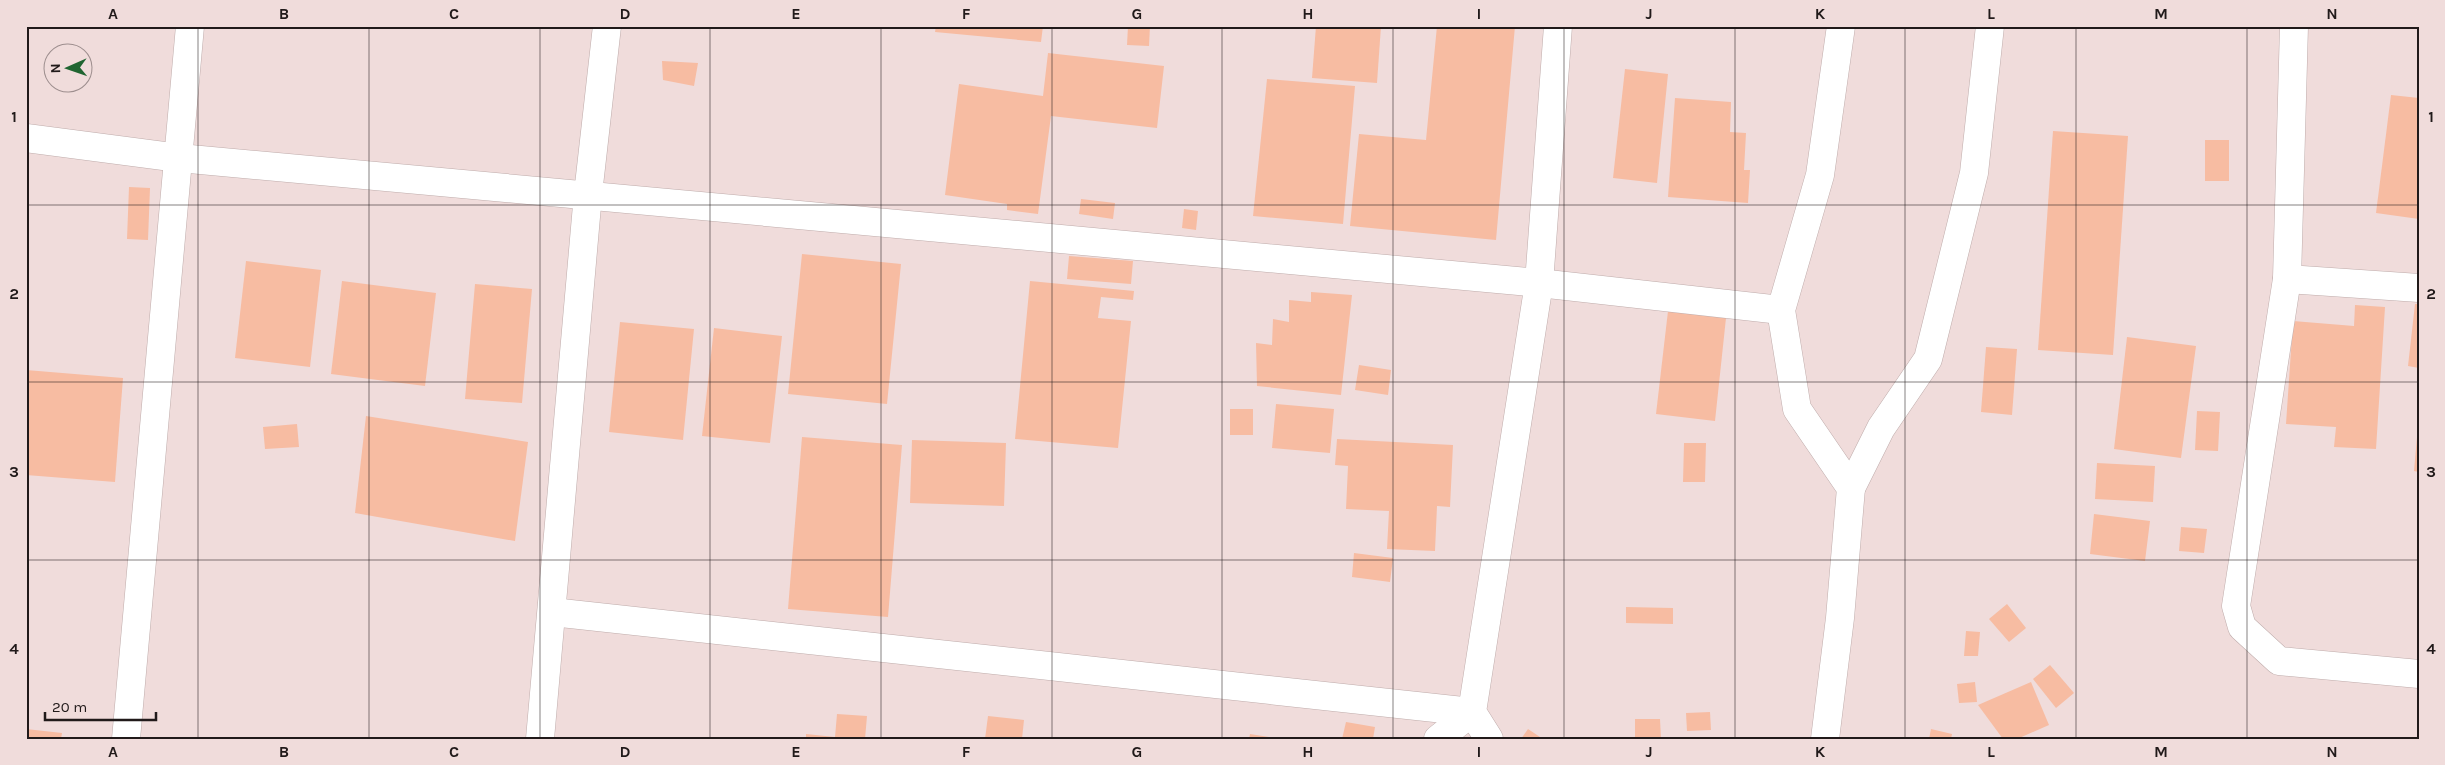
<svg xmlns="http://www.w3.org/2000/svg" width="2445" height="765" viewBox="0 0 2445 765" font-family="Karla,sans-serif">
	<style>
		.building { fill: #f7bca2 }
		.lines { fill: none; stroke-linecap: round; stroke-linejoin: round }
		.street-casing { stroke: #bfacab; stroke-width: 29 }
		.street { stroke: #fff; stroke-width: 28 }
		.grid { fill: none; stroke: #211a1a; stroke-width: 1; stroke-opacity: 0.55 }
		.neatline { fill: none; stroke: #211a1a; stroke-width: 2 }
		.grid-label { font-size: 16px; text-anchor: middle; font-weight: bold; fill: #211a1a }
	</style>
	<rect width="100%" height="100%" fill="#f0dcdb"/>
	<g class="building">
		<polygon points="936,26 1043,26 1041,42 935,32"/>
		<polygon points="1128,26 1150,26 1149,46 1127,45"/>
		<polygon points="1316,26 1381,26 1377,83 1312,78"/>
		<polygon points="1437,26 1515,26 1496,240 1350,226 1359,134 1426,140"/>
		<polygon points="1048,53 1164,66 1157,128 1051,116 1038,214 1007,210 1007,204 945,195 959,84 1043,96"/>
		<polygon points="662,61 698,63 694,86 663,80"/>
		<polygon points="1625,69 1668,74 1657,183 1613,178"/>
		<polygon points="1267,79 1355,86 1343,224 1253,216"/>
		<polygon points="2391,95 2419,98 2419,219 2376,213"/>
		<polygon points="1675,98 1731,102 1730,132 1746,133 1744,170 1750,170 1748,203 1668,197"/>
		<polygon points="2053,131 2128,136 2113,355 2038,350"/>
		<rect x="2205" y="140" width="24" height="41"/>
		<polygon points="129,187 150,188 148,240 127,239"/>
		<polygon points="1081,199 1115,203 1113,219 1079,214"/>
		<polygon points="1184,209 1198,211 1196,230 1182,228"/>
		<polygon points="802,254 901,264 887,404 788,394"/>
		<polygon points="1069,256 1133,261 1131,284 1067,279"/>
		<polygon points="246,261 321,270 310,367 235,358"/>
		<polygon points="342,281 436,293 425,386 331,374"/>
		<polygon points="1030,281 1134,291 1133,300 1101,297 1098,318 1131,321 1118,448 1015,439"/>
		<polygon points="475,284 532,289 522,403 465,399"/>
		<polygon points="1311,292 1352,295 1341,395 1257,386 1256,343 1272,345 1273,319 1289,322 1289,300 1311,302"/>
		<polygon points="2415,304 2419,304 2419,368 2408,366"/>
		<polygon points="2355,305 2385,307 2376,449 2334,447 2336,427 2286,424 2293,321 2354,326"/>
		<polygon points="1668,311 1726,318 1715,421 1656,414"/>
		<polygon points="620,322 694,329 683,440 609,432"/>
		<polygon points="714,328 782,336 770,443 702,436"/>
		<polygon points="2127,337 2196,346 2181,458 2114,449"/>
		<polygon points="1986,347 2017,349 2012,415 1981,412"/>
		<polygon points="1359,365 1391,370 1388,395 1355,390"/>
		<polygon points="26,370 123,378 115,482 26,475"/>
		<polygon points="1276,404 1334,409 1330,453 1272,448"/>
		<rect x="1230" y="409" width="23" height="26"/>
		<polygon points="2197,411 2220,412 2218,451 2195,450"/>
		<polygon points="366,416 528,442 515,541 355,513"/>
		<polygon points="297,424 299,447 265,449 263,427"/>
		<polygon points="802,437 902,445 888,617 788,609"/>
		<polygon points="2417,437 2419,437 2419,472 2414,471"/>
		<polygon points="1337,439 1453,445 1450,507 1437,506 1435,551 1387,549 1389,511 1346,509 1348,466 1335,465"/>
		<polygon points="912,440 1006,443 1004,506 910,503"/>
		<polygon points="1684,443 1706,443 1705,482 1683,482"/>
		<polygon points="2097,463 2155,466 2153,502 2095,499"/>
		<polygon points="2094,514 2150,521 2145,561 2090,554"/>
		<polygon points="2181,527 2207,529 2204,553 2179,551"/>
		<polygon points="1354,553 1393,558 1390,582 1352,577"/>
		<polygon points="2007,604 2026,628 2009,642 1989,619"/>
		<polygon points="1626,607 1673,608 1673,624 1626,623"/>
		<polygon points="1966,631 1980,632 1978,656 1964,656"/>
		<polygon points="2050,665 2074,693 2056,708 2033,679"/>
		<polygon points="1975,682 1977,702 1959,703 1957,684"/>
		<polygon points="2031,682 2049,725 2017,739 2003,739 1978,705"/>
		<polygon points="1710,712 1711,730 1687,731 1686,713"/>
		<polygon points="837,714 867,716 865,739 806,739 806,734 835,737"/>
		<polygon points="988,716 1024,720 1022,739 985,739"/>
		<polygon points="1635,719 1660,719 1661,739 1635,739"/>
		<polygon points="1346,722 1375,727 1373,739 1342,739"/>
		<polygon points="26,729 62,733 61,739 26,739"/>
		<polygon points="1528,729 1543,739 1521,739"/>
		<polygon points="1931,729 1952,734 1951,739 1929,739"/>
		<polygon points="1250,734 1275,738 1275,739 1249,739"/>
	</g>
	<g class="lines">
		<defs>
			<g id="street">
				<polyline points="2294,26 2287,279 2419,288"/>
				<polyline points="26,138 179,158 1539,283 1781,310"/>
				<polyline points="2287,279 2236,606 2242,627 2279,661 2419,674"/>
				<polyline points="1851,488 1881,428 1928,359 1974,173 1990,26"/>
				<polyline points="552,612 1472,712"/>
				<polyline points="126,739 190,26"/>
				<polyline points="540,739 588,194 607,26"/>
				<polyline points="1438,739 1472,712"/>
				<polyline points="1489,739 1472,712 1539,283 1558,26"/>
				<polyline points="1825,739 1840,618 1851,488 1797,409 1781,310 1820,175 1841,26"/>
			</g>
		</defs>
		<use href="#street" class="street-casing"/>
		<use href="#street" class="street"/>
	</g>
	<path class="grid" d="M198,26V739M369,26V739M540,26V739M710,26V739M881,26V739M1052,26V739M1222,26V739M1393,26V739M1564,26V739M1735,26V739M1905,26V739M2076,26V739M2247,26V739M26,205H2419M26,382H2419M26,560H2419"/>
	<rect width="2445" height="765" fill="none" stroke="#f0dcdb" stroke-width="55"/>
	<g transform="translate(68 68) rotate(268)"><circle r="24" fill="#f0dcdb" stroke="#9d8e8e"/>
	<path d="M0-4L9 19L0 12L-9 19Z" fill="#206531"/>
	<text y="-8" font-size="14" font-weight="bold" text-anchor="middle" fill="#211a1a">N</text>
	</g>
	<path d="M45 712v8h111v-8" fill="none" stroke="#211a1a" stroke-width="2.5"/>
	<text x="52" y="712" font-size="15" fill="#211a1a" stroke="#f0dcdb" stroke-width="4" paint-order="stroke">20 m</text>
	<rect x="28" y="28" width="2390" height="710" class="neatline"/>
	<g class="grid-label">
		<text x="113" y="19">A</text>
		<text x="284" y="19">B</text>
		<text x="454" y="19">C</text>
		<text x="625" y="19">D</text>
		<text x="796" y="19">E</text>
		<text x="966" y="19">F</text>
		<text x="1137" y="19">G</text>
		<text x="1308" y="19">H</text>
		<text x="1479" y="19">I</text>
		<text x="1649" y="19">J</text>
		<text x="1820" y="19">K</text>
		<text x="1991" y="19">L</text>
		<text x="2161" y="19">M</text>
		<text x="2332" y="19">N</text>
		<text x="14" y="122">1</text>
		<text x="2431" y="122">1</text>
		<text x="14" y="299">2</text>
		<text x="2431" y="299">2</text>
		<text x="14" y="477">3</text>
		<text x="2431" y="477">3</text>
		<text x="14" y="654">4</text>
		<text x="2431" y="654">4</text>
		<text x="113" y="757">A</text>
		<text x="284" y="757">B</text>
		<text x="454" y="757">C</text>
		<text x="625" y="757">D</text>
		<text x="796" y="757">E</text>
		<text x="966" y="757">F</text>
		<text x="1137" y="757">G</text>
		<text x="1308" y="757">H</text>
		<text x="1479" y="757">I</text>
		<text x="1649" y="757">J</text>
		<text x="1820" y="757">K</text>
		<text x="1991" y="757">L</text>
		<text x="2161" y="757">M</text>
		<text x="2332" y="757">N</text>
	</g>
</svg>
